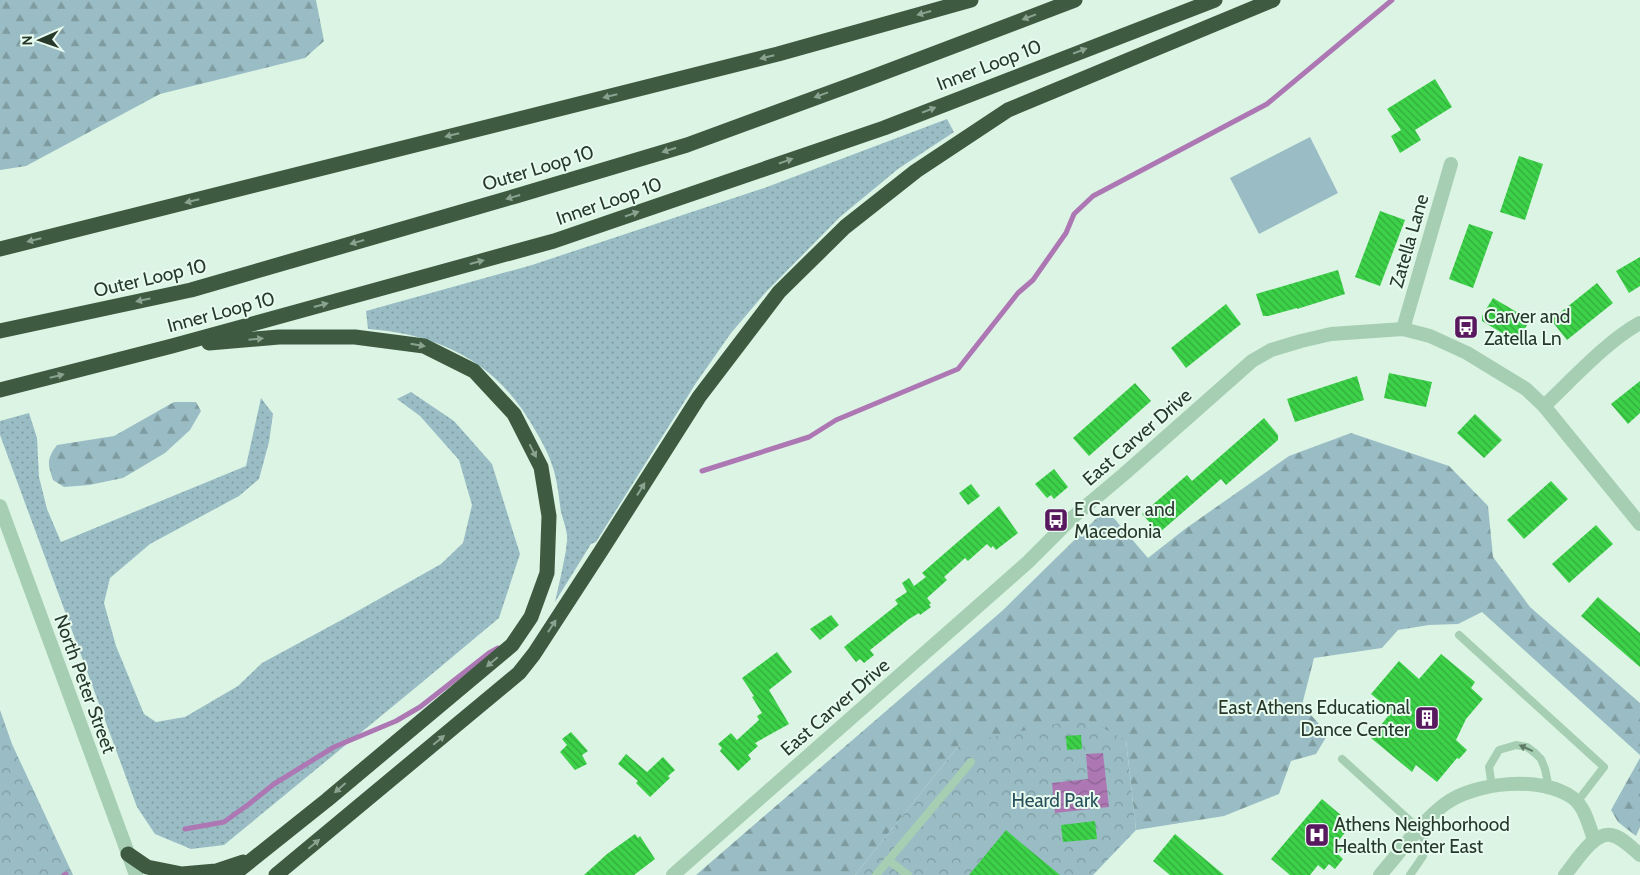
<svg xmlns="http://www.w3.org/2000/svg" width="1640" height="875" viewBox="0 0 1640 875" font-family="Cabin,sans-serif">
	<style>
		.grass { fill: url(#grass-dots) }
		.forest { fill: url(#forest-firs) }
		.park { fill: url(#park-crowns) }
		.pitch { fill: #9abdc5 }
		.water { fill: url(#water-waves) }
		.lines { fill: none; stroke-linecap: round; stroke-linejoin: round }
		.stream { stroke: #ad77b4; stroke-width: 5 }
		.building { fill: url(#building-back-hatch) }
		.service { stroke: #a6ceb2; stroke-width: 8 }
		.minor { stroke: #a6ceb2; stroke-width: 14 }
		.tertiary { stroke: #a6ceb2; stroke-width: 14 }
		.motorway { stroke: #3e5b42; stroke-width: 15 }
		.oneway { fill: #8aa390 }
		.oneway2 { fill: #607c67 }
		.labels { text-anchor: middle; dominant-baseline: central; stroke-width: 4; stroke-linejoin: round; paint-order: stroke }
		.street-label { font-size: 19px; fill: #27392a; stroke: #e8fbef }
		.poi-label { font-size: 19px; fill: #27392a; stroke: #e8fbef; text-anchor: start }
		.park-label { font-size: 19px; fill: #29505a; stroke: #e8fbef }
	</style>
	<defs>
		<pattern id="grass-dots" width="8" height="8" patternUnits="userSpaceOnUse" patternTransform="scale(1.25)"><rect width="8" height="8" fill="#9abdc5"/><path d="M2 2h.1M6 6h.1" fill="none" stroke="#7e9ba0" stroke-width="1.8" stroke-linecap="round"/></pattern>
		<pattern id="forest-firs" width="22" height="20" patternUnits="userSpaceOnUse" patternTransform="scale(1.25)"><rect width="22" height="20" fill="#9abdc5"/><path d="M5 1l3.5 6h-7zM16 11l3.5 6h-7z" fill="#7e9ba0"/></pattern>
		<pattern id="park-crowns" width="20" height="18" patternUnits="userSpaceOnUse" patternTransform="scale(1.25)"><rect width="20" height="18" fill="#9abdc5"/><path d="M2 6a3 3 0 1 1 6 0M12 15a3 3 0 1 1 6 0" fill="none" stroke="#7e9ba0"/></pattern>
		<pattern id="water-waves" width="16" height="10" patternUnits="userSpaceOnUse" patternTransform="scale(1.25)"><rect width="16" height="10" fill="#ad77b4"/><path d="M0 5q4-4 8 0t8 0" fill="none" stroke="#8d6393"/></pattern>
		<pattern id="building-back-hatch" width="6" height="6" patternUnits="userSpaceOnUse" patternTransform="scale(1.25)"><rect width="6" height="6" fill="#3cd148"/><path d="M-1 5l2 2M0 0l6 6M5-1l2 2" fill="none" stroke="#32ab3c"/></pattern>
	</defs>
	<rect width="100%" height="100%" fill="#dbf4e4"/>
	<g class="grass">
		<path d="M947,119L954,132L898,169L840,217L765,293L731,333L696,383L596,542L591,544L555,602C559,584 563,567 566,550C566,545 568,539 567,535C566,527 563,520 561,512C559,499 558,485 554,471C550,457 543,443 535,430C499,364 441,334 368,329L366,311L532,265L767,187Z"/>
		<polygon points="411,392 454,421 492,464 520,554 499,618 420,684 224,845 191,849 155,834 137,807 0,435 0,421 29,413 37,438 39,477 47,509 61,542 246,466 261,398 273,414 269,442 259,479 239,496 150,544 110,578 104,603 116,646 144,714 156,722 185,717 238,686 262,663 347,617 441,564 463,543 472,505 459,460 420,416 397,399"/>
	</g>
	<g class="forest">
		<polygon points="0,0 316,0 324,41 305,58 160,94 26,166 0,170"/>
		<path d="M174,402H196L201,411L190,430L165,453L123,478L89,485L64,487L53,480C48,463 46,460 57,445L114,436Z"/>
		<polygon points="1351,433 1449,466 1488,506 1493,557 1530,607 1640,703 1640,755 1482,612 1458,624 1429,625 1398,630 1382,648 1314,658 1302,705 1328,734 1316,754 1291,761 1279,794 1224,816 1136,830 1126,740 960,744 855,875 696,875 1002,611 1106,509 1148,558 1185,529 1289,456"/>
		<polygon points="1640,758 1640,827 1636,836 1618,822 1611,810"/>
	</g>
	<g class="park">
		<polygon points="0,710 12,744 73,875 0,875"/>
		<polygon points="1084,718 1126,740 1136,830 1093,875 855,875 960,744"/>
	</g>
	<polygon class="pitch" points="1310,137 1338,193 1259,234 1230,178"/>
	<polygon class="water" points="1103,753 1109,807 1055,813 1052,783 1088,779 1086,754"/>
	<g class="lines">
		<g class="stream">
			<polyline points="702,471 809,437 836,420 958,369 1018,293 1033,280 1066,233 1074,214 1093,196 1267,104 1392,0"/>
			<polyline points="185,829 224,822 249,804 274,784 334,747 396,721 420,707 489,653 498,648"/>
			<polyline points="64,875 66,874"/>
		</g>
	</g>
	<g class="building">
		<polygon points="1435,79 1452,107 1415,130 1421,140 1400,153 1391,136 1401,130 1387,109"/>
		<polygon points="1519,156 1543,164 1525,220 1500,212"/>
		<polygon points="1380,211 1405,220 1380,286 1355,277"/>
		<polygon points="1469,224 1493,232 1473,288 1449,279"/>
		<polygon points="1640,257 1640,286 1629,293 1616,271"/>
		<polygon points="1338,270 1345,294 1297,309 1297,308 1268,316 1263,316 1256,294"/>
		<polygon points="1597,283 1613,303 1567,340 1551,320"/>
		<polygon points="1493,298 1530,320 1517,342 1482,321 1482,316"/>
		<polygon points="1226,304 1241,324 1186,368 1171,348"/>
		<polygon points="1389,373 1432,382 1426,407 1384,398"/>
		<polygon points="1357,376 1364,400 1295,422 1287,399"/>
		<polygon points="1640,381 1640,413 1628,424 1611,404"/>
		<polygon points="1135,383 1151,401 1089,456 1073,438"/>
		<polygon points="1475,414 1502,440 1484,458 1457,433"/>
		<polygon points="1264,418 1278,435 1278,440 1226,485 1221,479 1159,533 1142,514 1187,475 1192,481"/>
		<polygon points="1054,469 1068,487 1054,499 1051,495 1047,498 1035,484"/>
		<polygon points="1551,481 1568,499 1524,539 1507,520"/>
		<polygon points="971,484 980,496 968,505 959,493"/>
		<polygon points="999,506 1018,533 996,550 993,546 991,548 987,544 968,561 965,558 944,577 947,580 927,598 931,603 929,605 931,607 920,615 919,613 909,619 870,650 874,655 864,663 860,659 856,662 844,647 898,604 895,600 907,592 902,583 909,578 914,586 926,577 922,573"/>
		<polygon points="1596,525 1613,544 1569,583 1552,564"/>
		<polygon points="1598,597 1640,633 1640,667 1581,616"/>
		<polygon points="831,615 839,625 820,640 810,629"/>
		<polygon points="777,652 792,672 769,690 789,724 755,743 758,746 748,755 751,759 738,771 720,751 722,748 718,744 731,733 737,740 759,720 757,716 762,713 752,697 754,696 742,678"/>
		<polygon points="1441,654 1475,682 1471,688 1483,699 1466,719 1456,740 1467,750 1459,759 1457,758 1437,782 1416,765 1412,772 1371,738 1392,711 1371,694 1399,661 1419,679"/>
		<polygon points="571,732 588,751 582,755 587,764 575,770 560,752 567,745 562,739"/>
		<polygon points="1081,735 1082,749 1067,750 1066,736"/>
		<polygon points="626,754 647,772 663,757 675,770 668,776 670,778 650,797 636,783 638,781 618,764"/>
		<polygon points="1322,799 1342,816 1337,822 1347,830 1336,844 1342,849 1338,854 1343,859 1335,869 1329,864 1324,870 1318,865 1310,875 1290,875 1271,859"/>
		<polygon points="1095,821 1097,839 1063,842 1061,825"/>
		<polygon points="1006,830 1020,842 1060,875 969,875"/>
		<polygon points="635,834 638,838 640,836 655,859 634,875 584,875 607,854"/>
		<polygon points="1175,834 1224,875 1170,875 1153,861"/>
	</g>
	<g class="lines">
		<g class="service">
			<polyline points="1459,635 1604,767 1577,802"/>
			<polyline points="1342,759 1419,829 1425,842 1423,856 1410,875"/>
			<polyline points="1492,786 1489,767 1499,750 1516,745 1527,747 1535,753 1541,759 1545,769 1549,788"/>
			<polyline points="888,860 908,875"/>
			<polyline points="876,875 971,762"/>
		</g>
		<g class="minor">
			<polyline points="1403,329 1451,164"/>
			<path d="M1544,406C1572,380 1607,341 1640,323"/>
			<polyline points="673,875 1028,562 1073,517 1123,475 1252,361 1271,350 1301,341 1331,334 1403,329 1430,336 1467,353 1526,389 1544,406 1640,524"/>
			<path d="M1380,875C1401,851 1420,823 1445,804C1475,782 1542,775 1573,798C1585,807 1589,826 1594,839"/>
			<path d="M1565,875C1575,863 1594,831 1611,835C1622,837 1632,848 1640,855"/>
		</g>
		<polyline class="tertiary" points="0,506 136,875"/>
		<g class="motorway">
			<polyline points="0,249 778,54 971,0"/>
			<polyline points="0,331 191,290 516,196 687,145 867,79 1075,0"/>
			<polyline points="209,343 279,337 355,337 424,346 474,371 514,414 541,467 549,516 547,573 531,617 512,645 327,800 233,875"/>
			<polyline points="0,390 172,346 554,241 884,128 1215,0"/>
			<polyline points="128,854 147,867 182,874 216,871 243,862"/>
			<polyline points="276,875 519,673 534,654 601,551 699,397 779,292 845,227 916,171 1008,110 1273,0"/>
		</g>
	</g>
	<defs><path id="oneway-solid" d="M-6-.8H1V-3.2L6.5 0L1 3.2V.8H-6Z" transform="scale(1.25)"/></defs>
	<g class="oneway">
		<use href="#oneway-solid" transform="translate(924 13) rotate(164)"/>
		<use href="#oneway-solid" transform="translate(1029 17) rotate(159)"/>
		<use href="#oneway-solid" transform="translate(1080 51) rotate(-21)"/>
		<use href="#oneway-solid" transform="translate(767 57) rotate(166)"/>
		<use href="#oneway-solid" transform="translate(821 95) rotate(160)"/>
		<use href="#oneway-solid" transform="translate(610 96) rotate(166)"/>
		<use href="#oneway-solid" transform="translate(929 110) rotate(-21)"/>
		<use href="#oneway-solid" transform="translate(452 135) rotate(166)"/>
		<use href="#oneway-solid" transform="translate(669 150) rotate(163)"/>
		<use href="#oneway-solid" transform="translate(786 161) rotate(-19)"/>
		<use href="#oneway-solid" transform="translate(513 197) rotate(164)"/>
		<use href="#oneway-solid" transform="translate(192 201) rotate(166)"/>
		<use href="#oneway-solid" transform="translate(632 214) rotate(-19)"/>
		<use href="#oneway-solid" transform="translate(34 240) rotate(166)"/>
		<use href="#oneway-solid" transform="translate(357 242) rotate(164)"/>
		<use href="#oneway-solid" transform="translate(477 262) rotate(-15)"/>
		<use href="#oneway-solid" transform="translate(143 300) rotate(168)"/>
		<use href="#oneway-solid" transform="translate(321 305) rotate(-15)"/>
		<use href="#oneway-solid" transform="translate(256 339) rotate(-5)"/>
		<use href="#oneway-solid" transform="translate(418 345) rotate(10)"/>
		<use href="#oneway-solid" transform="translate(57 376) rotate(-14)"/>
		<use href="#oneway-solid" transform="translate(533 451) rotate(63)"/>
		<use href="#oneway-solid" transform="translate(641 489) rotate(-58)"/>
		<use href="#oneway-solid" transform="translate(552 626) rotate(-57)"/>
		<use href="#oneway-solid" transform="translate(492 662) rotate(140)"/>
		<use href="#oneway-solid" transform="translate(439 740) rotate(-40)"/>
		<use href="#oneway-solid" transform="translate(340 788) rotate(139)"/>
		<use href="#oneway-solid" transform="translate(314 844) rotate(-40)"/>
	</g>
	<use class="oneway2" href="#oneway-solid" transform="translate(1526 748) rotate(-156)"/>
	<defs>
		<symbol id="bus-square" viewBox="-11 -11 22 22"><rect x="-9" y="-9" width="18" height="18" rx="4" fill="#58195f" stroke="#e8fbef"/><path d="M-5-6H5V4H4V6H2V4H-2V6H-4V4H-5ZM-3.5-4V0h7V-4ZM-3.5 1.2v1.5H-2V1.2ZM2 1.2v1.5H3.5V1.2Z" fill="#fff"/></symbol>
		<symbol id="building-square" viewBox="-11 -11 22 22"><rect x="-9" y="-9" width="18" height="18" rx="4" fill="#58195f" stroke="#e8fbef"/><path d="M-4-6H4V6H1V3H-1V6H-4ZM-2.5-4.3h1.7v1.8h-1.7ZM.8-4.3h1.7v1.8H.8ZM-2.5-1h1.7V.8h-1.7ZM.8-1h1.7V.8H.8Z" fill="#fff"/></symbol>
		<symbol id="hospital-square" viewBox="-11 -11 22 22"><rect x="-9" y="-9" width="18" height="18" rx="4" fill="#58195f" stroke="#e8fbef"/><path d="M-5-5h3v3.5h4V-5h3V5h-3V1.5h-4V5h-3Z" fill="#fff"/></symbol>
	</defs>
	<g fill-rule="evenodd">
		<use href="#bus-square" x="1452" y="313" width="28" height="28"/>
		<use href="#bus-square" x="1042" y="506" width="28" height="28"/>
		<use href="#building-square" x="1413" y="704" width="28" height="28"/>
		<use href="#hospital-square" x="1303" y="821" width="28" height="28"/>
	</g>
	<g class="labels">
		<g class="street-label">
			<text transform="translate(989 65) rotate(-21)">Inner Loop 10</text>
			<text transform="translate(538 168) rotate(-17)">Outer Loop 10</text>
			<text transform="translate(609 201) rotate(-19)">Inner Loop 10</text>
			<text transform="translate(1409 241) rotate(-74)">Zatella Lane</text>
			<text transform="translate(150 278) rotate(-13)">Outer Loop 10</text>
			<text transform="translate(221 312) rotate(-15)">Inner Loop 10</text>
			<text transform="translate(1137 437) rotate(-41)">East Carver Drive</text>
			<text transform="translate(85 684) rotate(70)">North Peter Street</text>
			<text transform="translate(835 707) rotate(-41)">East Carver Drive</text>
		</g>
		<g class="poi-label">
			<text x="1484" y="316">Carver and<tspan x="1484" dy="22">Zatella Ln</tspan></text>
			<text x="1074" y="509">E Carver and<tspan x="1074" dy="22">Macedonia</tspan></text>
			<text x="1410" y="707" text-anchor="end">East Athens Educational<tspan x="1410" dy="22">Dance Center</tspan></text>
			<text x="1334" y="824">Athens Neighborhood<tspan x="1334" dy="22">Health Center East</tspan></text>
		</g>
		<g class="park-label">
			<text x="1055" y="800">Heard Park</text>
		</g>
	</g>
	<g transform="translate(40 40) rotate(268)" stroke="#e8fbef" stroke-width="4" paint-order="stroke">
	<path d="M0-4L9 19L0 12L-9 19Z" fill="#27392a"/>
	<text y="-8" font-size="14" font-weight="bold" text-anchor="middle" fill="#27392a">N</text>
	</g>
</svg>
